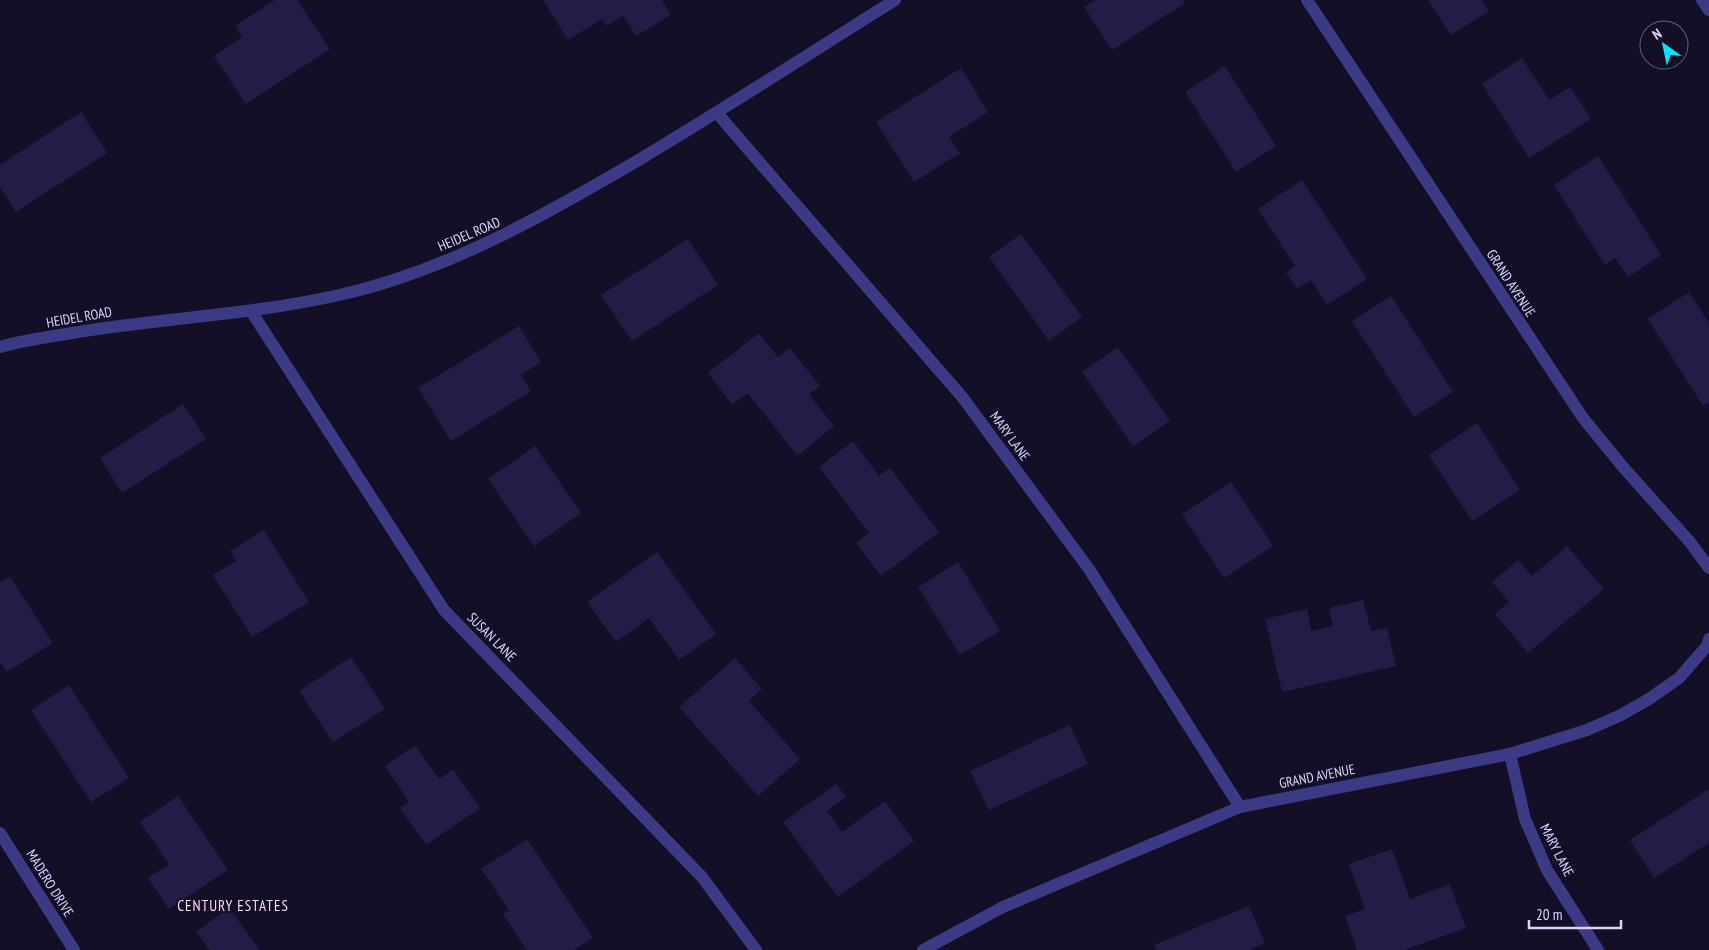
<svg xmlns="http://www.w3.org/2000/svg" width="1709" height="950" viewBox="0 0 1709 950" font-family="'PT Sans Narrow',sans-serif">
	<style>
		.building { fill: #241b47 }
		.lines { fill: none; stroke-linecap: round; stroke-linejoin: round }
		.minor { stroke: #3d3a85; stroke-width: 12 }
		.tertiary { stroke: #3d3a85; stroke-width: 12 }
		.labels { text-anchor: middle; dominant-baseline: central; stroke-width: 4.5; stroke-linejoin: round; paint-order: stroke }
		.street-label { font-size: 14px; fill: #d9d4ff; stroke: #130f26 }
		.neighbourhood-label { font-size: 15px; letter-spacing: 1px; fill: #ffd6f0; stroke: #130f26 }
	</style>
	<rect width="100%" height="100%" fill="#130f26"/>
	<g class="building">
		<polygon points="275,0 297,0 330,49 246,104 214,56 242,37 235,26"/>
		<polygon points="543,0 662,0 671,15 636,36 623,15 607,26 602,19 568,40"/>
		<polygon points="1095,0 1183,0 1185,3 1112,50 1084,7"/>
		<polygon points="1428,0 1482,0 1489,11 1451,35"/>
		<polygon points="1522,58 1549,100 1570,87 1591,119 1529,158 1482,84"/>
		<polygon points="1225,66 1276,146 1236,172 1185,92"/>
		<polygon points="961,68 988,112 949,137 960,153 914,182 876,122"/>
		<polygon points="81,112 107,153 16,212 0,187 0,165"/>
		<polygon points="1598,156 1661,255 1628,277 1615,258 1605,265 1554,185"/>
		<polygon points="1302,180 1367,279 1327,305 1311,280 1297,289 1286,272 1295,266 1258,209"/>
		<polygon points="1021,234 1082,317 1049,341 989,257"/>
		<polygon points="688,239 718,285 632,341 601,295"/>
		<polygon points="1689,292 1709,323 1709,403 1703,406 1648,319"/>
		<polygon points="1391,296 1453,392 1414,417 1352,321"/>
		<polygon points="519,326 541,362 521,375 531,391 451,441 418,388"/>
		<polygon points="759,333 778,357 790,348 820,386 809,394 834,426 797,456 748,393 732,405 708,373"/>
		<polygon points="1118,347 1170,421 1133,446 1082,372"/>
		<polygon points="183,404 206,439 122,493 100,458"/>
		<polygon points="1477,423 1520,490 1472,521 1429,455"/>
		<polygon points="853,441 879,476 890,468 939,532 881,576 856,543 869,533 819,467"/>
		<polygon points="535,446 581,513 534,546 488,479"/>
		<polygon points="1231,482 1273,546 1224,578 1182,514"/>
		<polygon points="264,530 309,602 252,637 213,575 236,561 230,551"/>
		<polygon points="1567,546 1604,589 1528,653 1495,614 1509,602 1492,582 1518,560 1532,576"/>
		<polygon points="657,552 716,634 679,660 649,618 616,642 587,602"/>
		<polygon points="958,562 1000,631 960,655 918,587"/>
		<polygon points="10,577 53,643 7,672 0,662 0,583"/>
		<polygon points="1363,600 1371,631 1387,628 1396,666 1282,692 1265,619 1307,609 1311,631 1333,626 1329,608"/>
		<polygon points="351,657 385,709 333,742 299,691"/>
		<polygon points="735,658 762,689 749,701 800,759 758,796 679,707"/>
		<polygon points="69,685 129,778 91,802 31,710"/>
		<polygon points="1070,725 1088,764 989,810 970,771"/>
		<polygon points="415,745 439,779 453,769 480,808 426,845 400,808 409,802 385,766"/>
		<polygon points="836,784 846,797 827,811 842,832 885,801 914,841 838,897 783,822"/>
		<polygon points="1709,789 1709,843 1654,878 1630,840"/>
		<polygon points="178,796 228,870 169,909 148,878 169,864 140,822"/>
		<polygon points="527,839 593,938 574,950 527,950 503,914 509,910 481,869"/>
		<polygon points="1392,849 1410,899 1450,884 1466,928 1404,950 1357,950 1345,916 1365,909 1349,864"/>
		<polygon points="1249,906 1265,943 1248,950 1156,950 1154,945"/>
		<polygon points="229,908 260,950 210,950 196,932"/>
	</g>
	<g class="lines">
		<g class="minor">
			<polyline points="1307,0 1583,418 1623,467 1690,542 1709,568"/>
			<polyline points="717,113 963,398 1089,569 1240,807"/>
			<polyline points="251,311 444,610 702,877 756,950"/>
			<path d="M0,347C23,340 48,337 72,333C161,318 251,315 339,295C447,271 543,216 637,161C724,109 809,54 895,0"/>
			<polyline points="1510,754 1525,819 1547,870 1598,950"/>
			<polyline points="0,833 74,950"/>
			<polyline points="923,950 1003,907 1240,807 1510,754 1587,730 1621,715 1649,699 1679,678 1707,646 1709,639"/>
		</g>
		<polyline class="tertiary" points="1702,0 1709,10"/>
	</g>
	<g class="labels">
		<g class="street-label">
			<text transform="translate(469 234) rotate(-23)">HEIDEL ROAD</text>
			<text transform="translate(1511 283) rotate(57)">GRAND AVENUE</text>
			<text transform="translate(79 317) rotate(-10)">HEIDEL ROAD</text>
			<text transform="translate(1010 436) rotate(54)">MARY LANE</text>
			<text transform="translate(492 637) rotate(45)">SUSAN LANE</text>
			<text transform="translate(1317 776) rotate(-11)">GRAND AVENUE</text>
			<text transform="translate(1557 850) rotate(63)">MARY LANE</text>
			<text transform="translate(50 883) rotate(58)">MADERO DRIVE</text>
		</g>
		<g class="neighbourhood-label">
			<text x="233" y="905">CENTURY ESTATES</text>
		</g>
	</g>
	<g transform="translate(1664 45) rotate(327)"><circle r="24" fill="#130f26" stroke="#625e7d"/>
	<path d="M0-4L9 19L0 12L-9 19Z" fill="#00e5ff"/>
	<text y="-8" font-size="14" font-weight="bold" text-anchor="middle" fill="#d9d4ff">N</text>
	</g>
	<path d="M1529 920v8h92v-8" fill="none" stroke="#d9d4ff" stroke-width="2.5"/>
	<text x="1536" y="920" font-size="15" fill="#d9d4ff" stroke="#130f26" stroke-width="4" paint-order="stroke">20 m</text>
</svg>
